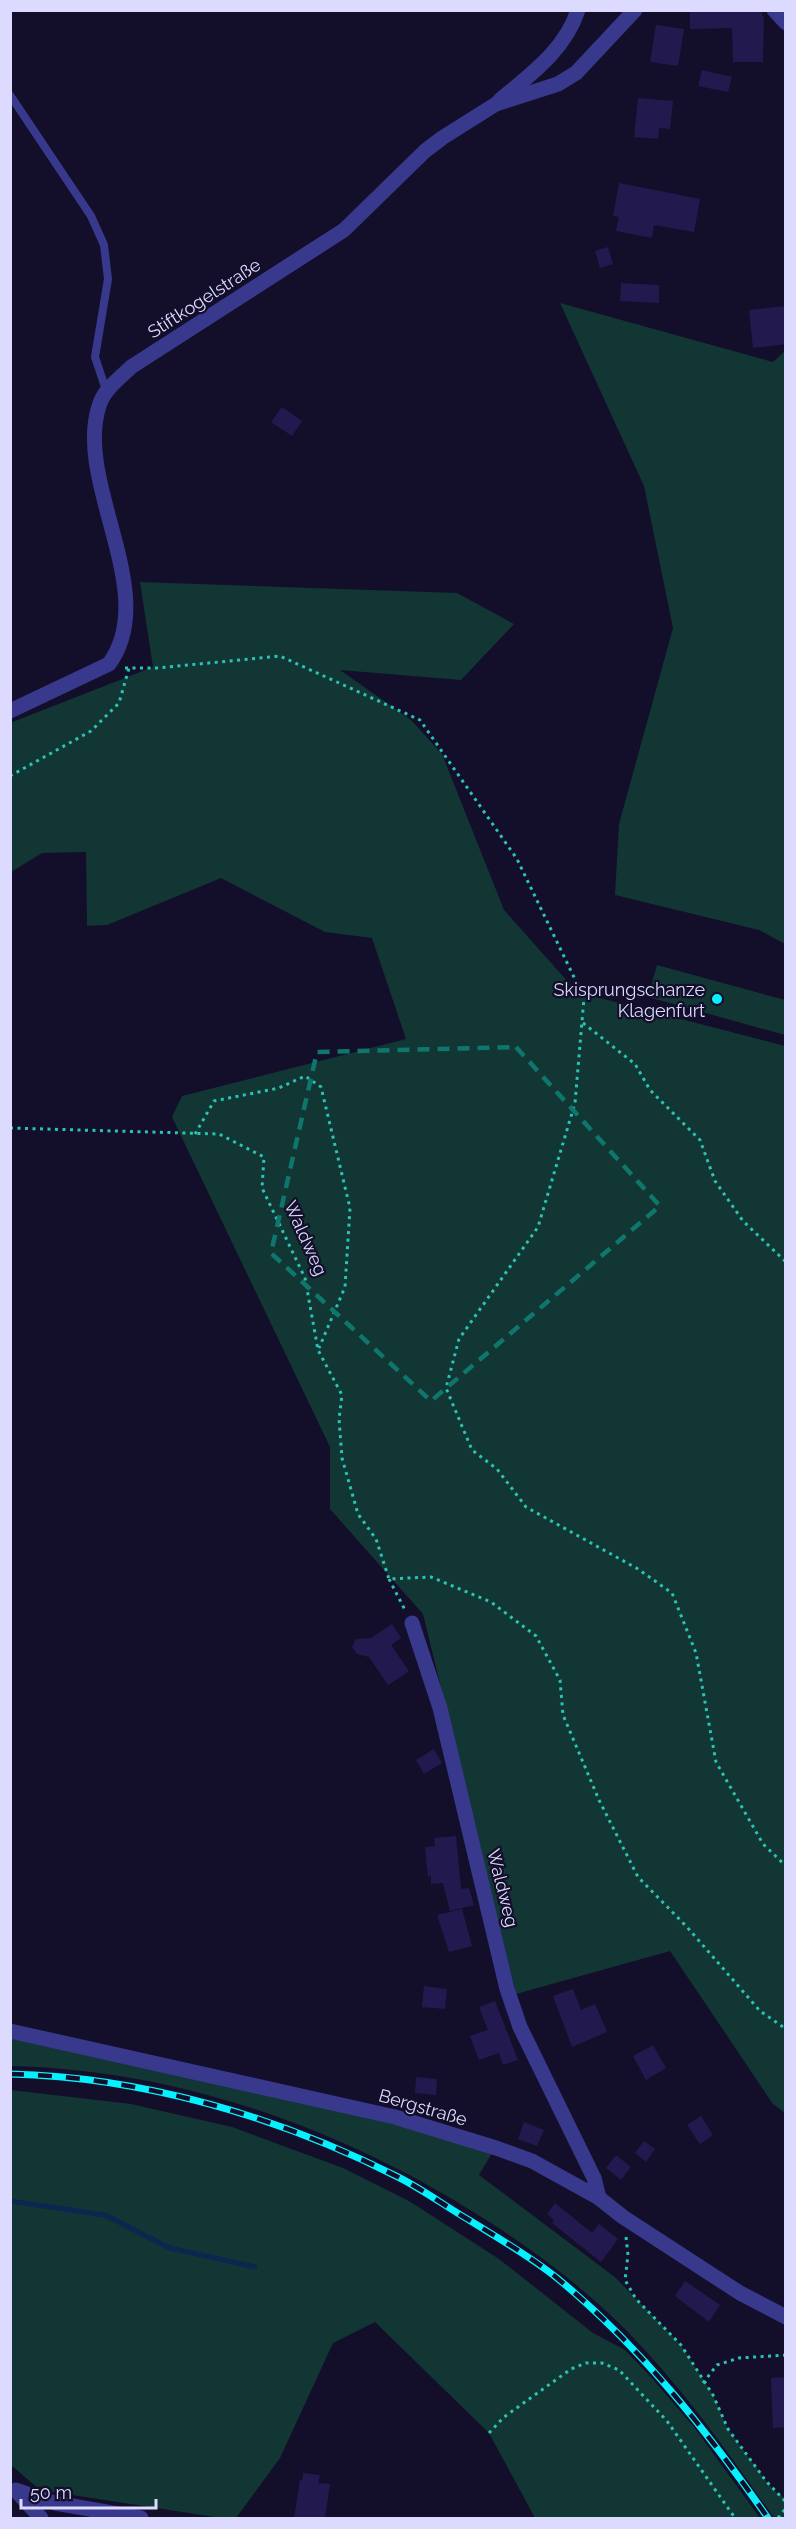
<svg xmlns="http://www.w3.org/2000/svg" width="796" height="2529" viewBox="0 0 796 2529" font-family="Raleway,sans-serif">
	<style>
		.green { fill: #123633 }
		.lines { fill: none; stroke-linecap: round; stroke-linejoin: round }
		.stream { stroke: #0a2750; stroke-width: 5 }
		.building { fill: #221a4e }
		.path { stroke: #29c4b4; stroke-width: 3; stroke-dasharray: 3 4.5; stroke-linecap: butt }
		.service { stroke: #38388d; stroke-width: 8 }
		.minor { stroke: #38388d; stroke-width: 15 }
		.rail-casing { stroke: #06f1ff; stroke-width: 7 }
		.rail { stroke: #130f2b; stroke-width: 4.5; stroke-dasharray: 14; stroke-linecap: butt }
		.marked { fill: none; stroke: #0f766e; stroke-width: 4.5; stroke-dasharray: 12 8; stroke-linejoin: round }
		.poi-dot { fill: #06f1ff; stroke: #130f2b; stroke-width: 2 }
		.labels { text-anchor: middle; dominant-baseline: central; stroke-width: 4.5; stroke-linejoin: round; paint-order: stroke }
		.street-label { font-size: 18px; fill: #dcdaff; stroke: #130f2b }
		.poi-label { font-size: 18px; fill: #dcdaff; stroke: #130f2b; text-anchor: end }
	</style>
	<rect width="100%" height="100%" fill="#130f2b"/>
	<g class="green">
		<polygon points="560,303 773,362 785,351 785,944 759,930 615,895 619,824 673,628 644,486"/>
		<polygon points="140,582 457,593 514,624 461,680 340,670 411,720 442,754 504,910 577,992 785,1046 785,2113 773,2104 670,1951 516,1994 423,1614 330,1509 330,1447 172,1117 182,1096 406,1039 372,938 325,932 221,878 107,925 87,926 86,852 42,853 11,872 10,723 153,667"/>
		<polygon points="657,965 785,1000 785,1035 648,997"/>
		<path d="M11,2038L391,2122L492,2153L479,2175L616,2278L681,2345L713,2395L728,2429L766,2481L777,2493L785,2498V2518H774C728,2452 682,2387 625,2329C586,2290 540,2255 494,2225C350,2131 183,2070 11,2066Z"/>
		<polygon points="11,2090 131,2104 232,2127 343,2168 409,2201 499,2259 593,2333 625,2350 650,2376 694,2427 760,2518 535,2518 489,2433 375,2322 333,2343 280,2458 236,2518 221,2518 40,2490 11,2465"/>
	</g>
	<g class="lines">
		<polyline class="stream" points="10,2201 105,2215 170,2248 255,2267"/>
	</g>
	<g class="building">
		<polygon points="762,10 762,17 764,16 763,62 733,62 732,28 690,29 690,12"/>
		<polygon points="656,25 684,29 678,66 650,62"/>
		<polygon points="702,70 732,77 728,92 698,86"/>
		<polygon points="638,98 673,101 670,129 659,128 658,139 634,137"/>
		<polygon points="619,183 700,199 694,232 654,225 652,238 616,231 619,217 613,216"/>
		<polygon points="608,247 613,264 600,268 595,251"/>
		<polygon points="621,283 659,285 659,303 620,301"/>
		<polygon points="786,306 786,344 753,348 749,310"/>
		<polygon points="282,407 302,421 292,436 271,422"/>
		<polygon points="392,1624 401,1638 391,1645 409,1671 388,1685 369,1657 357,1654 352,1647 356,1639 371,1638"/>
		<polygon points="434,1749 442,1763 424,1774 416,1760"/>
		<polygon points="456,1836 461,1889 469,1888 474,1905 450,1911 443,1883 431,1884 431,1876 428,1877 425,1847 435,1846 434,1838"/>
		<polygon points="462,1909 472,1946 449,1952 437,1915"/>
		<polygon points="424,1986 447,1989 445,2009 422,2007"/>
		<polygon points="573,1989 581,2010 595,2004 607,2032 572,2047 553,1996"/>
		<polygon points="495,2001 518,2060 503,2065 499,2053 479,2060 470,2036 488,2030 479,2007"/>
		<polygon points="653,2045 666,2068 646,2080 633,2056"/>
		<polygon points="416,2077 437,2079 436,2095 415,2093"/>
		<polygon points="701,2116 713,2135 700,2144 687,2125"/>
		<polygon points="524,2122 544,2130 537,2146 518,2139"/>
		<polygon points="644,2141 655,2149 646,2162 635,2153"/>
		<polygon points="616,2155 631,2167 621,2180 606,2168"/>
		<polygon points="555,2203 592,2233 599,2224 618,2239 601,2262 552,2223 554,2220 547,2214"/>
		<polygon points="685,2281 720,2305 709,2322 675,2296"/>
		<polygon points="786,2377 786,2427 773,2428 771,2378"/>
		<polygon points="303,2473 320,2475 318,2483 330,2484 325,2518 294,2518 300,2480 302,2480"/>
	</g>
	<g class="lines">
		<g class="path">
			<polyline points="125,668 158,668 280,656 420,720 517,859 584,998 575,1103 538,1227 459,1339 446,1388 472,1450 497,1469 526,1507 638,1569 672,1593 696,1653 716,1762 763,1844 786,1866"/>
			<polyline points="10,776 91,731 119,703 129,668"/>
			<polyline points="583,1023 635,1064 650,1090 700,1140 715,1181 743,1221 786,1262"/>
			<polyline points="10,1128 219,1134 264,1157 262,1188 305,1278 318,1350 342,1395 339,1419 342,1458 358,1514 376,1539 389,1579 431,1577 491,1602 536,1636 560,1680 563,1715 599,1800 638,1877 687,1927 760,2011 786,2029"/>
			<polyline points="195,1134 214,1101 279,1088 305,1076 321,1087 350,1208 345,1287 319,1348"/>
			<polyline points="389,1579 405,1610"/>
			<polyline points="626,2237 628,2255 625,2280 636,2299 681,2345 713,2395 728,2429 766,2481 786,2502"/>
			<polyline points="703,2383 717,2365 739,2358 786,2355"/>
			<polyline points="489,2433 504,2417 571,2369 586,2363 602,2363 619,2370 667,2421 735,2518"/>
			<polyline points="778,2518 786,2508"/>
		</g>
		<polyline class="service" points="10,95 91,216 104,245 108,279 95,357 106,390"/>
		<g class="minor">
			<polyline points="774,10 786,23"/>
			<path d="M500,100C531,74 565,50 578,10"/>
			<path d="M10,711L109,664C161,593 74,483 99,406C104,389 119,379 131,367L344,230L425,151L442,138L496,104L558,84L576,73L635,10"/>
			<polyline points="412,1623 440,1708 507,1989 520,2027 594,2178 599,2198"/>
			<polyline points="10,2031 395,2117 496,2148 532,2161 599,2198 623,2217 740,2293 786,2317"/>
			<polyline points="16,2490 55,2503 141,2518"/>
			<polyline points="17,2492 41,2518"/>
		</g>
		<defs>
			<path id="rail" d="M10,2074C144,2077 279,2117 398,2177C422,2189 445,2206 469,2220C498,2238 530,2256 557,2278C640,2346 707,2431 768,2518"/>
		</defs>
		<use href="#rail" class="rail-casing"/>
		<use href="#rail" class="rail"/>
	</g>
	<path class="marked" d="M516,1047L660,1206L431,1401L271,1253L317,1052Z"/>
	<circle class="poi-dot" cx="717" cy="999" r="6"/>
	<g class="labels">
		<g class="street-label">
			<text transform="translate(204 298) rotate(-33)">Stiftkogelstraße</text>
			<text transform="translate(306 1238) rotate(66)">Waldweg</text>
			<text transform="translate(503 1888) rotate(76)">Waldweg</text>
			<text transform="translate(423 2107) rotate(16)">Bergstraße</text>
		</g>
		<g class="poi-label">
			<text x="705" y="989">Skisprungschanze<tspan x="705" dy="21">Klagenfurt</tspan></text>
		</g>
	</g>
	<rect width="796" height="2529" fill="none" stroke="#dcdaff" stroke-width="24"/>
	<path d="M21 2499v9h135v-9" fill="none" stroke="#dcdaff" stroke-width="3"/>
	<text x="30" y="2499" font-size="18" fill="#dcdaff" stroke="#130f2b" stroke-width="4.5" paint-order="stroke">50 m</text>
</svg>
